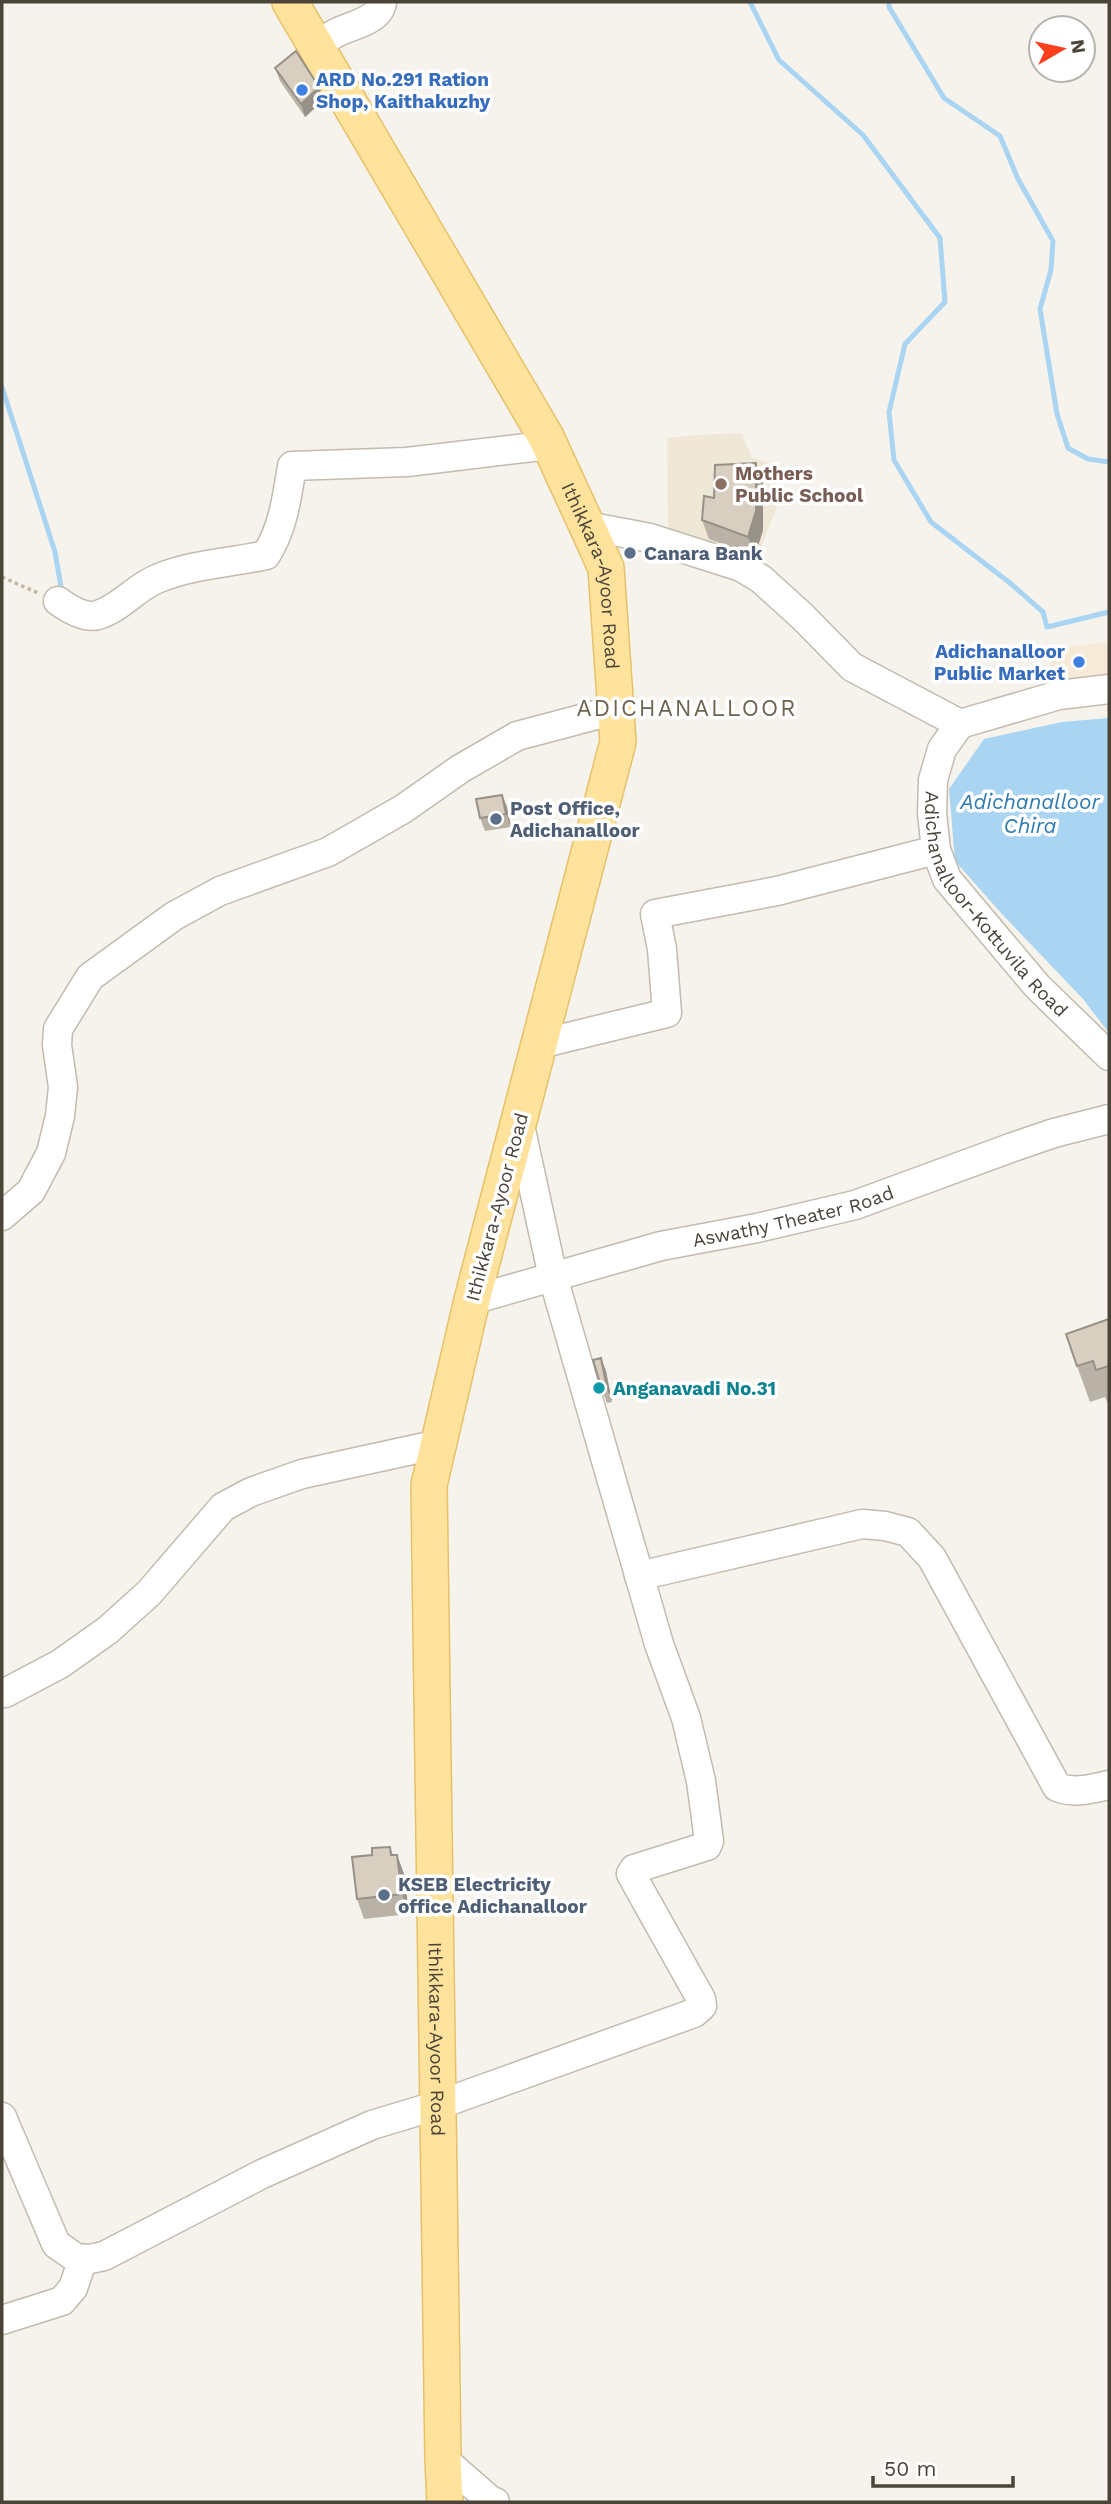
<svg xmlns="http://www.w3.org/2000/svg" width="1111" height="2504" viewBox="0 0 1111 2504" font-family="'Work Sans',sans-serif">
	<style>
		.commercial { fill: #f7ead8 }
		.education { fill: #efe8d6 }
		.water { fill: #a9d4f2 }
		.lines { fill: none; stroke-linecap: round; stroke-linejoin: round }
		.stream { stroke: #a9d4f2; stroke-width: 5 }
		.minor-casing { stroke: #c2bbae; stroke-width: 31 }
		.major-casing { stroke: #e6c16a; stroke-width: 38 }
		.path { stroke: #c4b79f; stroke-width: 3.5; stroke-dasharray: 3.5 3.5; stroke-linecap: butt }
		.minor { stroke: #fff; stroke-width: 28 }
		.major { stroke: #ffe39c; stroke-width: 35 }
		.wall { fill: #bab2a6 }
		.shaded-wall { fill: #979187 }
		.building { fill: #d8cfc1; stroke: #979187; stroke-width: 2 }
		.shop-dot { fill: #3f7fe0; stroke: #fff; stroke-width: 2.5 }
		.education-dot { fill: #8d6e63; stroke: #fff; stroke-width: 2.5 }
		.service-dot { fill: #5c6f8a; stroke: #fff; stroke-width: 2.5 }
		.culture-dot { fill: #0f9aa8; stroke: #fff; stroke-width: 2.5 }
		.labels { text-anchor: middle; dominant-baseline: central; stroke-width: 7; stroke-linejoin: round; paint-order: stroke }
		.shop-label { font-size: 19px; font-weight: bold; fill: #366cbe; stroke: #fff; text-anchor: start }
		.education-label { font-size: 19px; font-weight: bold; fill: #785e54; stroke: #fff; text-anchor: start }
		.service-label { font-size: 19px; font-weight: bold; fill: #4e5e75; stroke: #fff; text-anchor: start }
		.street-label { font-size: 19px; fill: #4b4439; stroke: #fff }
		.culture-label { font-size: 19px; font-weight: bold; fill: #0d838f; stroke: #fff; text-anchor: start }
		.water-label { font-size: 21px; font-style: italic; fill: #2e7ab2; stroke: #fff }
		.quarter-label { font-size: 23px; letter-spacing: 2px; fill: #6e6250; stroke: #fff }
	</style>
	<rect width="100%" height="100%" fill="#f6f3ec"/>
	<polygon class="commercial" points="1109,642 1109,674 1052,683 1048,649"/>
	<polygon class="education" points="742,433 752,458 774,464 778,504 753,568 668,535 667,438 695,435"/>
	<polygon class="water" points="1109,718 1109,1033 1083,999 1001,913 955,861 949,789 984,739 1062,722"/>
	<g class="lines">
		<g class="stream">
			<polyline points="750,2 779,60 863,135 940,238 945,302 905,344 889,412 894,460 931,522 1010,583 1043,612 1047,627 1109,612"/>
			<polyline points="889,2 889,7 944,98 1000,136 1018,179 1053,241 1051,270 1040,309 1057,414 1068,448 1088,459 1109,462"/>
			<polyline points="2,387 55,552 61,587"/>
		</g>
		<defs>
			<g id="minor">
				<path d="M316,46C322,42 329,37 336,33C351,25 380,21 382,2"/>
				<polyline points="587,526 650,538 741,567 761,579 803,617 852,667 960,724"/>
				<path d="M58,601C69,609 85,619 98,615C121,608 137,586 159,578C193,564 230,563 266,555C283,529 287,497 292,466L407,462L550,445"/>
				<path id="s1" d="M1109,689L1059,695L960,724L942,749L933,780L932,813L936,850L947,879L1037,986L1109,1056"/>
				<polyline points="540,1044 667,1013 662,949 655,914 777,891 936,850"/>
				<polyline points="2,1216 31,1191 51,1153 60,1116 63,1087 57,1045 58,1029 90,977 174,916 220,891 328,852 403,809 460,769 517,736 615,710"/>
				<path id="s2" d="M472,1300L661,1246L757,1228L855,1205L1013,1147L1054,1133L1109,1119"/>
				<path d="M639,1576L862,1524L885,1526L908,1532L932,1558L1057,1787C1074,1794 1091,1789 1109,1785"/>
				<polyline points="5,1693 60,1664 108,1630 149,1593 223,1507 251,1492 302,1474 439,1444"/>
				<polyline points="2,2117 56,2244 76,2258 90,2259 104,2256 262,2174 372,2125 438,2105 694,2013 702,2006 701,1999 631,1874 634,1869 707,1846 709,1841 701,1781 686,1718 659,1644 553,1277 519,1121"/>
				<polyline points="2,2320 62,2301 73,2288 83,2259"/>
				<polyline points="443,2459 491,2501 495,2502"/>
			</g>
			<g id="major">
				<path id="s3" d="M290,2L546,437L587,526L606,568L618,742L472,1300L429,1485L443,2459L445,2502"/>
			</g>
		</defs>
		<use href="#minor" class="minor-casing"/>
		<use href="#major" class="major-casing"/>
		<polyline class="path" points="2,577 38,593"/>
		<use href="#minor" class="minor"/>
		<use href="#major" class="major"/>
	</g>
	<g class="wall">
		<polygon points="275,68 324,100 305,117 280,81"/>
		<polygon points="756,463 763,482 763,530 755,556 709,539 702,520 714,498"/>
		<polygon points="507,807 511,827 485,831 480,818"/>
		<polygon points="1109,1319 1109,1406 1105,1397 1090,1402 1077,1366"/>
		<polygon points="606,1371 612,1402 607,1403 602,1390"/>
		<polygon points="390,1847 393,1855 397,1855 404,1874 409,1914 364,1919 357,1899 372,1855"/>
	</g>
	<g class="shaded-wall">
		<polygon points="319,87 324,100 305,117 301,104"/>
		<polygon points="756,463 763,482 763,530 755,556 748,537"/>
		<polygon points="502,795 507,807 511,827 506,814"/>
		<polygon points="601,1358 606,1371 612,1402 607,1389"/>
		<polygon points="397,1855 404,1874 409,1914 402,1894"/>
	</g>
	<g class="building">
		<polygon points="296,51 319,87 301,104 275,68"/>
		<polygon points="756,463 756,511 748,537 702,520 704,496 714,498 715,465"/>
		<polygon points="502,795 506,814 480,818 476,799"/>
		<polygon points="1109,1319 1109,1366 1096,1370 1093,1361 1077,1366 1066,1334"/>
		<polygon points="601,1358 607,1389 602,1390 593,1360"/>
		<polygon points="390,1847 391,1855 397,1855 402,1894 357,1899 352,1857 372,1855 372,1848"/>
	</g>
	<g class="shop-dot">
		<circle cx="302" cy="90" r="7"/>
		<circle cx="1079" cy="662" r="7"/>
	</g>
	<circle class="education-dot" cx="721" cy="484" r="7"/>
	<g class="service-dot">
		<circle cx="630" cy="553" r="7"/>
		<circle cx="496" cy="819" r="7"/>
		<circle cx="384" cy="1895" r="7"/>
	</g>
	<circle class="culture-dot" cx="599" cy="1388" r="7"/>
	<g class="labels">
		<g class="shop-label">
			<text x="316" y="79">ARD No.291 Ration<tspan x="316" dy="22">Shop, Kaithakuzhy</tspan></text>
			<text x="1065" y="651" text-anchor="end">Adichanalloor<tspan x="1065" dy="22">Public Market</tspan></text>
		</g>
		<g class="education-label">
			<text x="735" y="473">Mothers<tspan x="735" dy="22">Public School</tspan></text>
		</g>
		<g class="service-label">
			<text x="644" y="553">Canara Bank</text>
			<text x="510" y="808">Post Office,<tspan x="510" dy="22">Adichanalloor</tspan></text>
			<text x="398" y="1884">KSEB Electricity<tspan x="398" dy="22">office Adichanalloor</tspan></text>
		</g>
		<g class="street-label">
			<text stroke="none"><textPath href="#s3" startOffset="653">Ithikkara-Ayoor Road</textPath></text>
			<text stroke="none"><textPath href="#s1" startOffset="362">Adichanalloor-Kottuvila Road</textPath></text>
			<text transform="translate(497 1207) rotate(-75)">Ithikkara-Ayoor Road</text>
			<text stroke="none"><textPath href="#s2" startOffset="332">Aswathy Theater Road</textPath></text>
			<text stroke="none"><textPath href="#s3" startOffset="2144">Ithikkara-Ayoor Road</textPath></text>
		</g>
		<g class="culture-label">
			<text x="613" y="1388">Anganavadi No.31</text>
		</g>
		<g class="water-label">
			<text x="1030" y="801">Adichanalloor<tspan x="1030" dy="24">Chira</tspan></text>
		</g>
		<g class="quarter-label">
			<text x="687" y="708">ADICHANALLOOR</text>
		</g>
	</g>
	<rect width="1111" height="2504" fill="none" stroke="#4b4439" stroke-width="7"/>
	<g transform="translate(1062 49) rotate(81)"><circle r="33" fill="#ffffff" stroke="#b7b4b0" stroke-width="2"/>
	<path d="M0-5L12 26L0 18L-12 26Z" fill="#fc3f1d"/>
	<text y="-10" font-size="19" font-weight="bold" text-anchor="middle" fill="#4b4439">N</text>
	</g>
	<path d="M873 2476v10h140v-10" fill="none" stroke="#4b4439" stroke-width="3.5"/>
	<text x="884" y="2476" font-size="21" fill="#4b4439" stroke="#ffffff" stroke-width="5" paint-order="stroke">50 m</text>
</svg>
